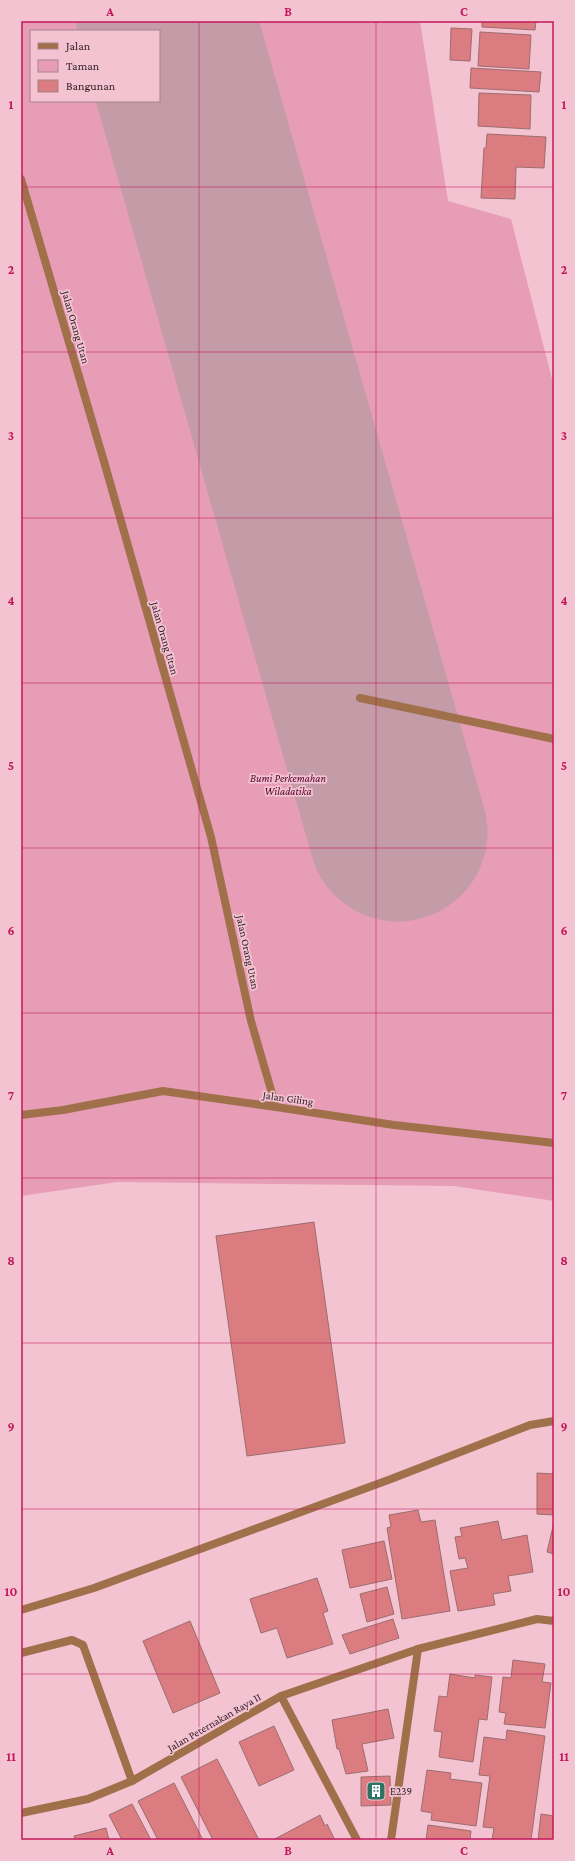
<svg xmlns="http://www.w3.org/2000/svg" width="575" height="1861" viewBox="0 0 575 1861" font-family="'Crimson Pro',serif">
	<style>
		.green { fill: #e79db6; fill-rule: evenodd }
		.lines { fill: none; stroke-linecap: round; stroke-linejoin: round }
		.runway { stroke: #c49ca8; stroke-width: 179 }
		.building { fill: #db7c80; stroke: #9b6d6e }
		.service { stroke: #a0704b; stroke-width: 8 }
		.minor { stroke: #a0704b; stroke-width: 8 }
		.grid { fill: none; stroke: #c2185b; stroke-width: 1; stroke-opacity: 0.55 }
		.labels { text-anchor: middle; dominant-baseline: central; stroke-width: 3.5; stroke-linejoin: round; paint-order: stroke }
		.street-label { font-size: 11px; fill: #332127; stroke: #f3c3d2 }
		.park-label { font-size: 11px; font-style: italic; fill: #53002a; stroke: #f3c3d2 }
		.poi-label { font-size: 11px; fill: #332127; stroke: #f3c3d2; text-anchor: start }
		.neatline { fill: none; stroke: #c2185b; stroke-width: 1.5 }
		.grid-label { font-size: 13px; text-anchor: middle; font-weight: bold; fill: #c2185b }
	</style>
	<rect width="100%" height="100%" fill="#f3c3d2"/>
	<path class="green" d="M21,21H420L448,201L511,219L554,387V1201L454,1186L117,1182L21,1196ZM31,31H159V101H31Z"/>
	<g class="lines">
		<polyline class="runway" points="166,21 398,832"/>
	</g>
	<g class="building">
		<polygon points="482,21 536,21 535,30 482,27"/>
		<polygon points="451,28 472,29 470,61 450,60"/>
		<polygon points="480,32 531,35 529,69 478,66"/>
		<polygon points="471,68 541,72 539,92 470,88"/>
		<polygon points="479,93 531,95 530,129 478,126"/>
		<polygon points="487,134 546,137 544,168 516,167 515,199 481,198 484,148 486,148"/>
		<polygon points="314,1222 345,1443 247,1456 216,1236"/>
		<polygon points="537,1473 554,1474 554,1515 537,1514"/>
		<polygon points="418,1510 421,1522 435,1520 450,1611 402,1619 387,1528 391,1527 389,1515"/>
		<polygon points="498,1521 502,1540 527,1535 533,1572 508,1576 511,1591 493,1594 495,1605 458,1611 450,1571 468,1568 465,1558 459,1559 455,1537 462,1536 460,1528"/>
		<polygon points="554,1522 554,1554 547,1552"/>
		<polygon points="384,1541 392,1579 350,1588 342,1550"/>
		<polygon points="317,1578 328,1611 323,1613 333,1644 287,1658 277,1628 261,1633 250,1599"/>
		<polygon points="387,1587 394,1614 367,1622 360,1594"/>
		<polygon points="393,1619 399,1638 350,1654 342,1635"/>
		<polygon points="190,1621 220,1693 173,1713 143,1641"/>
		<polygon points="513,1660 545,1664 542,1682 551,1683 545,1728 504,1724 506,1713 499,1712 503,1677 511,1678"/>
		<polygon points="450,1674 475,1678 475,1675 492,1677 487,1720 479,1719 473,1762 439,1757 442,1732 434,1731 439,1696 447,1697"/>
		<polygon points="388,1709 394,1738 362,1744 368,1771 346,1774 339,1749 337,1749 332,1720"/>
		<polygon points="274,1726 294,1770 259,1786 239,1742"/>
		<polygon points="507,1730 545,1736 531,1840 492,1840 494,1828 483,1827 490,1776 479,1775 484,1737 506,1740"/>
		<polygon points="217,1759 259,1840 213,1840 181,1777"/>
		<polygon points="427,1770 451,1773 450,1779 482,1783 476,1826 431,1820 432,1813 421,1811"/>
		<polygon points="390,1776 391,1805 361,1806 361,1777"/>
		<polygon points="174,1783 203,1840 158,1840 138,1801"/>
		<polygon points="132,1804 151,1840 122,1840 109,1815"/>
		<polygon points="541,1814 554,1816 554,1840 538,1840"/>
		<polygon points="320,1815 325,1826 327,1824 335,1840 273,1840"/>
		<polygon points="428,1825 471,1831 470,1840 426,1840"/>
		<polygon points="106,1828 109,1840 75,1840 74,1836"/>
	</g>
	<g class="lines">
		<g class="service">
			<polyline points="360,698 554,739"/>
			<polyline points="21,1115 63,1110 163,1091 276,1107"/>
			<polyline points="21,1610 94,1588 391,1479 530,1425 554,1421"/>
		</g>
		<g class="minor">
			<polyline points="21,179 105,465 211,837 251,1021 276,1107 394,1125 554,1143"/>
			<polyline points="21,1653 72,1640 83,1645 132,1781"/>
			<polyline points="281,1696 357,1840"/>
			<polyline points="21,1813 88,1799 132,1781 281,1696 418,1649 537,1619 554,1621"/>
			<polyline points="391,1840 418,1649"/>
		</g>
	</g>
	<path class="grid" d="M199,21V1840M376,21V1840M21,187H554M21,352H554M21,518H554M21,683H554M21,848H554M21,1013H554M21,1178H554M21,1343H554M21,1509H554M21,1674H554"/>
	<defs>
		<symbol id="building-square" viewBox="-11 -11 22 22"><rect x="-9" y="-9" width="18" height="18" rx="4" fill="#2f7365" stroke="#f3c3d2"/><path d="M-4-6H4V6H1V3H-1V6H-4ZM-2.5-4.3h1.7v1.8h-1.7ZM.8-4.3h1.7v1.8H.8ZM-2.5-1h1.7V.8h-1.7ZM.8-1h1.7V.8H.8Z" fill="#fff"/></symbol>
	</defs>
	<g fill-rule="evenodd">
		<use href="#building-square" x="365" y="1780" width="22" height="22"/>
	</g>
	<g class="labels">
		<g class="street-label">
			<text transform="translate(76 327) rotate(74)">Jalan Orang Utan</text>
			<text transform="translate(165 638) rotate(74)">Jalan Orang Utan</text>
			<text transform="translate(248 952) rotate(78)">Jalan Orang Utan</text>
			<text transform="translate(288 1098) rotate(8)">Jalan Giling</text>
			<text transform="translate(214 1722) rotate(-30)">Jalan Peternakan Raya II</text>
		</g>
		<g class="park-label">
			<text x="288" y="778">Bumi Perkemahan<tspan x="288" dy="13">Wiladatika</tspan></text>
		</g>
		<g class="poi-label">
			<text x="390" y="1791">E239</text>
		</g>
	</g>
	<rect width="575" height="1861" fill="none" stroke="#f3c3d2" stroke-width="44"/>
	<rect x="30" y="30" width="130" height="72" fill="#f3c3d2" stroke="#a6828e"/>
	<rect x="38" y="43" width="20" height="6" fill="#a0704b" stroke="#a6828e"/>
	<text x="66" y="50" font-size="12" fill="#332127">Jalan</text>
	<rect x="38" y="60" width="20" height="12" fill="#e79db6" stroke="#a6828e"/>
	<text x="66" y="70" font-size="12" fill="#332127">Taman</text>
	<rect x="38" y="80" width="20" height="12" fill="#db7c80" stroke="#a6828e"/>
	<text x="66" y="90" font-size="12" fill="#332127">Bangunan</text>
	<rect x="22" y="22" width="531" height="1817" class="neatline"/>
	<g class="grid-label">
		<text x="110" y="16">A</text>
		<text x="288" y="16">B</text>
		<text x="464" y="16">C</text>
		<text x="11" y="109">1</text>
		<text x="564" y="109">1</text>
		<text x="11" y="274">2</text>
		<text x="564" y="274">2</text>
		<text x="11" y="440">3</text>
		<text x="564" y="440">3</text>
		<text x="11" y="605">4</text>
		<text x="564" y="605">4</text>
		<text x="11" y="770">5</text>
		<text x="564" y="770">5</text>
		<text x="11" y="935">6</text>
		<text x="564" y="935">6</text>
		<text x="11" y="1100">7</text>
		<text x="564" y="1100">7</text>
		<text x="11" y="1265">8</text>
		<text x="564" y="1265">8</text>
		<text x="11" y="1431">9</text>
		<text x="564" y="1431">9</text>
		<text x="11" y="1596">10</text>
		<text x="564" y="1596">10</text>
		<text x="11" y="1761">11</text>
		<text x="564" y="1761">11</text>
		<text x="110" y="1855">A</text>
		<text x="288" y="1855">B</text>
		<text x="464" y="1855">C</text>
	</g>
</svg>
